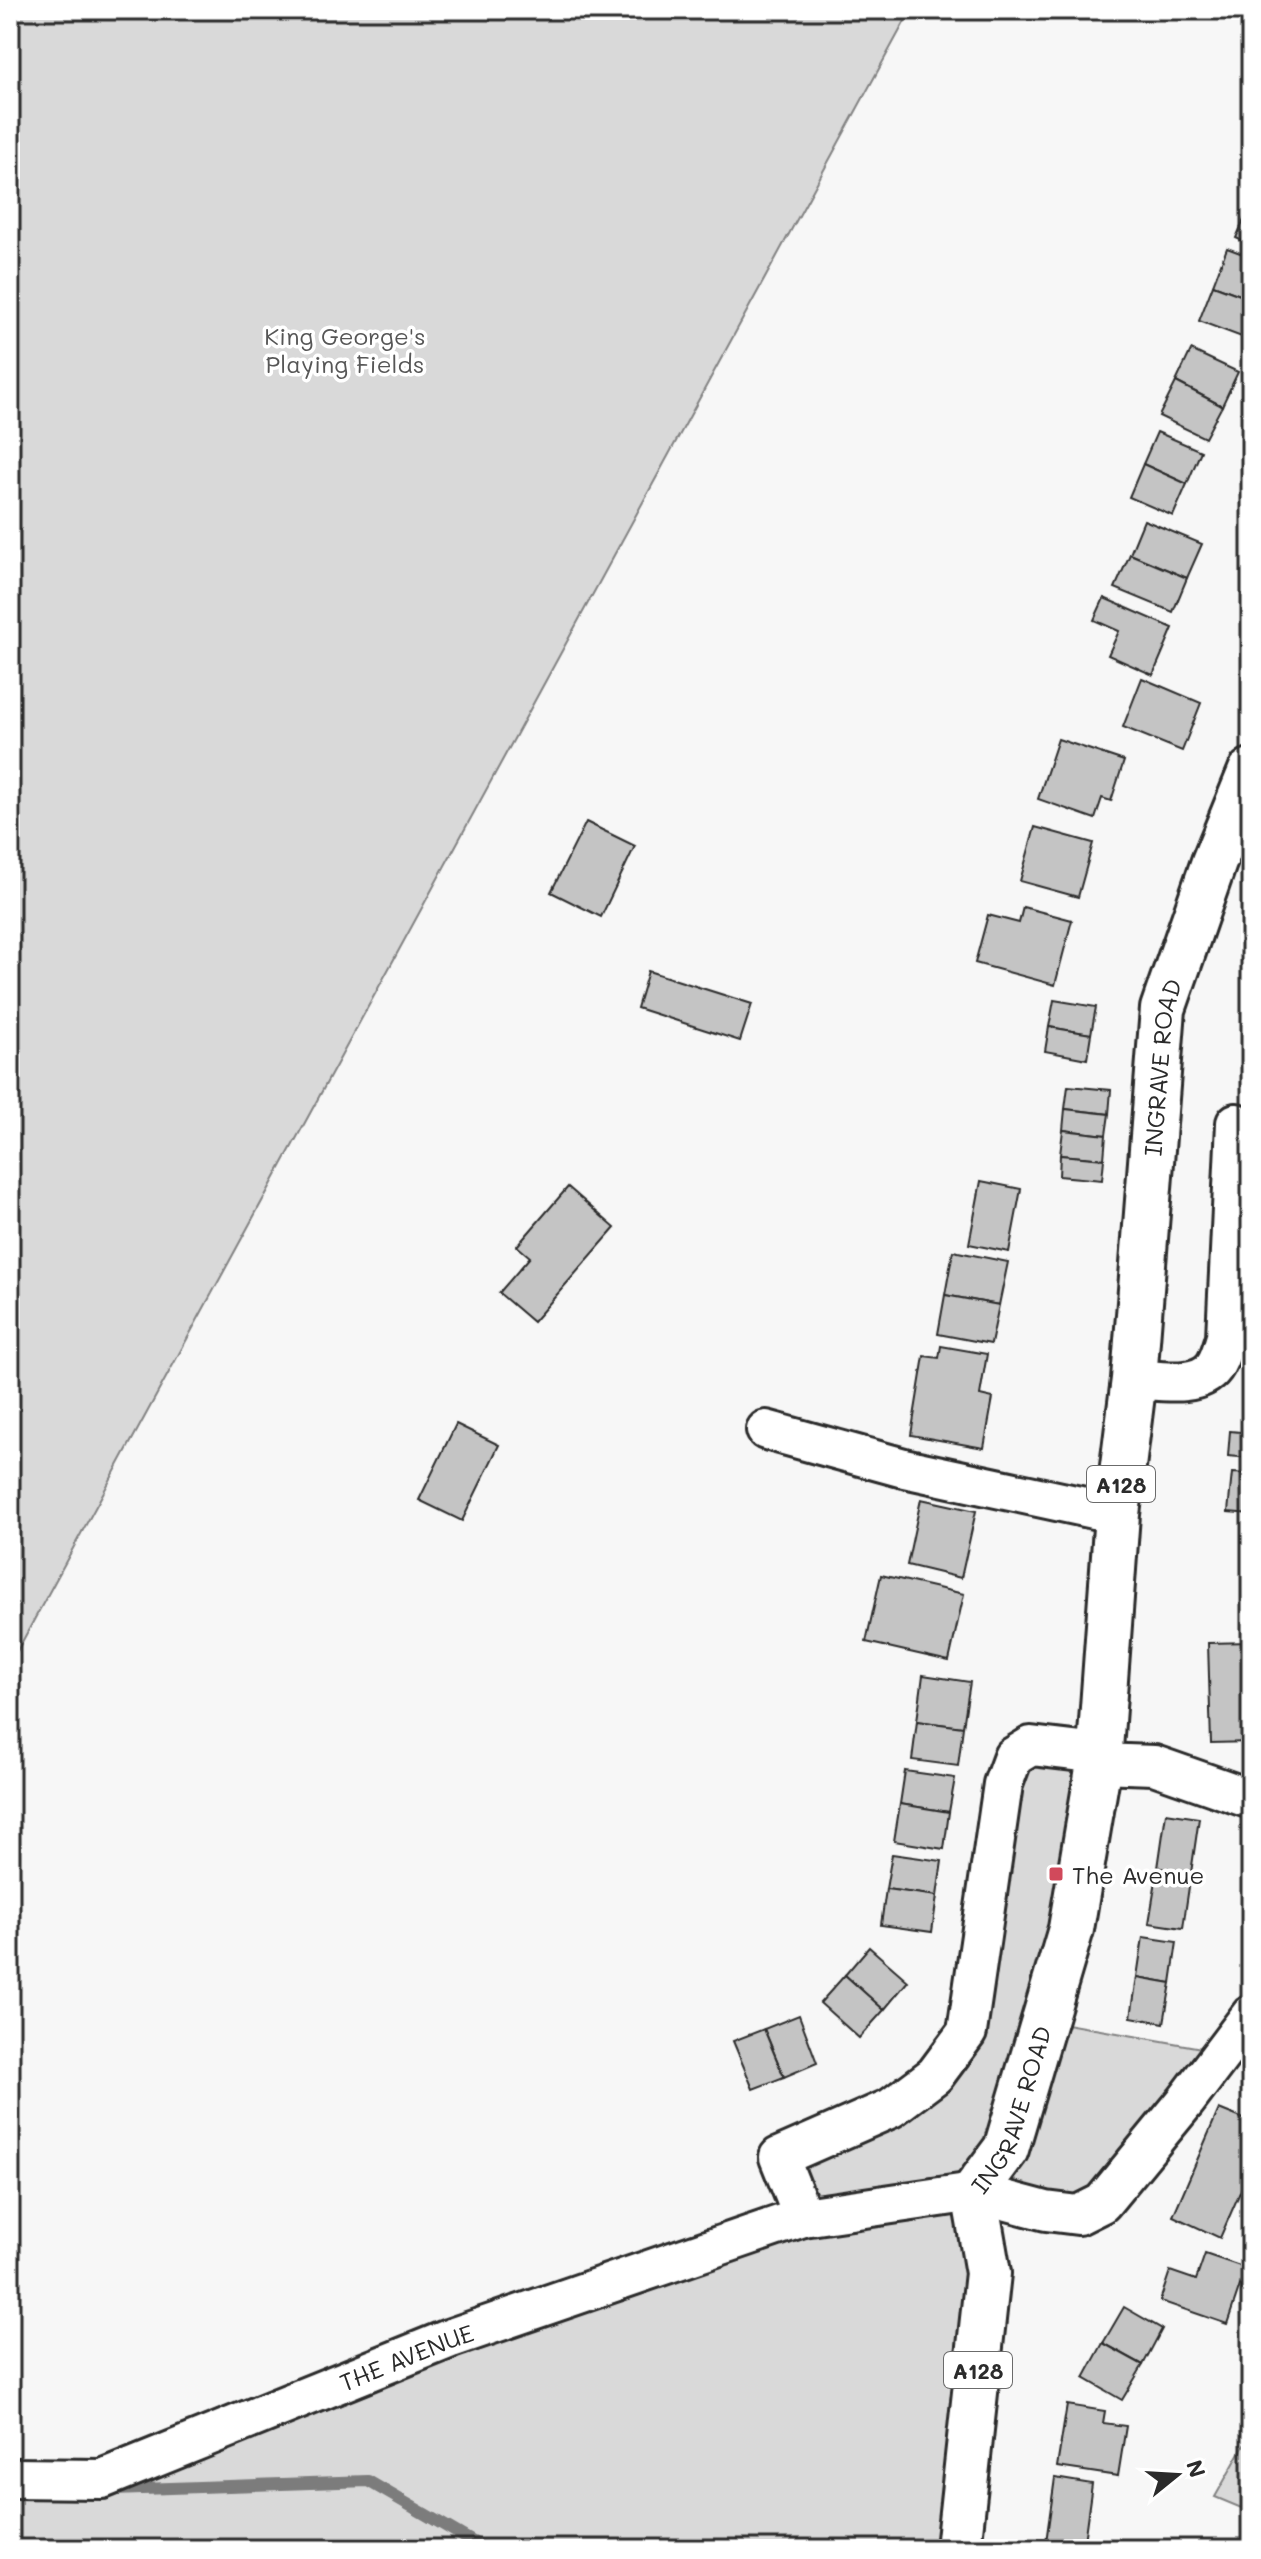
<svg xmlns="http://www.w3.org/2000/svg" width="1261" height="2559" viewBox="0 0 1261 2559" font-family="Mali,sans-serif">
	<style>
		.green { fill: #d9d9d9; stroke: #828282; stroke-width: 2 }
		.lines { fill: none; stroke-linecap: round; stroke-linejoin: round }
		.stream { stroke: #7b7b7b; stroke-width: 12 }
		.building { fill: #c4c4c4; stroke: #2b2b2b; stroke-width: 2 }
		.minor-casing { stroke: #2b2b2b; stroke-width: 44 }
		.major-casing { stroke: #2b2b2b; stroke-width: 50 }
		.minor { stroke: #fff; stroke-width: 38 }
		.major { stroke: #fff; stroke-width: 44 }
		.poi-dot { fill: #d1495b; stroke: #fff; stroke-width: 3 }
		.labels { text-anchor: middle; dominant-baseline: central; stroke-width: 7; stroke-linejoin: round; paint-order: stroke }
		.shield { fill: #fff; stroke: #6b6b6b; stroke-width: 2 }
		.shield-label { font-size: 22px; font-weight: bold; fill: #2b2b2b }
		.park-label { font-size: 24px; fill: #565656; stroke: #fff }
		.street-label { font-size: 24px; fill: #2b2b2b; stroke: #fff }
		.poi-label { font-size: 24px; fill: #2b2b2b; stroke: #fff; text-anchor: start }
	</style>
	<rect width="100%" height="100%" fill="#f7f7f7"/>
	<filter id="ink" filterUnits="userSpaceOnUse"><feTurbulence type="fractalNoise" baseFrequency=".0125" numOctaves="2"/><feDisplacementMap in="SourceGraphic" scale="16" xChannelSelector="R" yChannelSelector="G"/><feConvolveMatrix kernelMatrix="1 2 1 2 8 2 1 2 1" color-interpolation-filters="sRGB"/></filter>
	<g filter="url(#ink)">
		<g class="green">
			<polygon points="10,10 911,10 10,1664"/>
			<polygon points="1099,1754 1044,2020 1224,2052 1102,2203 975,2193 957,2549 10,2549 10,2465 151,2459 803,2217 779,2157 891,2108 967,2032 1013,1757"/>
			<polygon points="1251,2433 1251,2512 1215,2497"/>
		</g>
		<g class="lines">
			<polyline class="stream" points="113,2490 368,2481 485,2549"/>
		</g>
		<g class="building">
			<polygon points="1251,204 1251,245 1236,238"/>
			<polygon points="1227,248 1251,257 1251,299 1213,285"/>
			<polygon points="1213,285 1251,299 1251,329 1247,339 1199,321"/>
			<polygon points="1191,350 1238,372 1222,406 1176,382"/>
			<polygon points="1176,382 1222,406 1205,438 1159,416"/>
			<polygon points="1157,432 1201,451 1187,484 1143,464"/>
			<polygon points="1143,464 1187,484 1173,516 1129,497"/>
			<polygon points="1144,520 1202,544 1187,578 1130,554"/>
			<polygon points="1130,554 1187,578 1173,612 1115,588"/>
			<polygon points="1104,598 1173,628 1153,675 1108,655 1119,631 1094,620"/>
			<polygon points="1142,678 1201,703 1182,751 1123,727"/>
			<polygon points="1058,739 1124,761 1111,801 1102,798 1095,819 1038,799"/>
			<polygon points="586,822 635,846 601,917 551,892"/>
			<polygon points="1035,827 1093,843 1078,897 1020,881"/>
			<polygon points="1023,907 1072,920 1055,985 975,963 988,915 1019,923"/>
			<polygon points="648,971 752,1004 740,1041 637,1008"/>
			<polygon points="1054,1000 1096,1007 1091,1034 1049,1027"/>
			<polygon points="1049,1027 1091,1034 1087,1059 1045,1051"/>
			<polygon points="1068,1086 1111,1090 1109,1114 1065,1109"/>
			<polygon points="1065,1109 1109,1114 1106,1135 1063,1130"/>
			<polygon points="1063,1130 1106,1135 1104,1159 1060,1155"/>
			<polygon points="1060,1155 1104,1159 1102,1180 1059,1176"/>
			<polygon points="981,1181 1021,1189 1009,1252 969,1244"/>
			<polygon points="568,1187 615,1228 533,1322 499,1293 530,1257 517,1246"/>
			<polygon points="1248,1230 1251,1230 1251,1277 1245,1276"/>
			<polygon points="953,1251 1008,1262 999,1305 945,1295"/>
			<polygon points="945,1295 999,1305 991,1344 938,1334"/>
			<polygon points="1247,1336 1251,1336 1251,1376 1244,1375"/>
			<polygon points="941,1346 987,1354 980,1395 993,1398 984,1448 911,1435 924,1356 939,1358"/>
			<polygon points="456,1424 499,1445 462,1521 419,1500"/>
			<polygon points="1230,1431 1251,1433 1251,1458 1228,1456"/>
			<polygon points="1232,1473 1251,1474 1251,1514 1228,1512"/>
			<polygon points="921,1499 976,1511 961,1578 907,1565"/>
			<polygon points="881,1575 964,1594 949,1661 866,1642"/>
			<polygon points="1251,1642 1251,1742 1211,1743 1208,1643"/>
			<polygon points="923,1675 970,1682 963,1727 917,1721"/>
			<polygon points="917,1721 963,1727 958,1766 912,1760"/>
			<polygon points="905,1771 955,1778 949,1812 900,1804"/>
			<polygon points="900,1804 949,1812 944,1849 894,1841"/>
			<polygon points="1166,1813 1199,1818 1191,1873 1158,1868"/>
			<polygon points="892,1854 942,1861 937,1896 886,1889"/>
			<polygon points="1158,1868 1191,1873 1183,1928 1149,1923"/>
			<polygon points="886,1889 937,1896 932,1932 881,1925"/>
			<polygon points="1143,1937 1177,1942 1171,1983 1137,1977"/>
			<polygon points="869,1947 908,1981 884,2010 845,1975"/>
			<polygon points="845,1975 884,2010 859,2038 820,2003"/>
			<polygon points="1137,1977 1171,1983 1164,2023 1131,2017"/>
			<polygon points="799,2015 817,2063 784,2077 764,2029"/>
			<polygon points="764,2029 784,2077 753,2089 733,2041"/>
			<polygon points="1219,2109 1251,2122 1251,2167 1220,2238 1173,2216"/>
			<polygon points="1205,2254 1246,2268 1227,2324 1160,2301 1170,2271 1196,2280"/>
			<polygon points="1124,2307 1162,2329 1143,2365 1103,2343"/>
			<polygon points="1103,2343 1143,2365 1122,2400 1084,2378"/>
			<polygon points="1067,2405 1105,2411 1103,2423 1126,2426 1118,2476 1057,2467"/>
			<polygon points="1055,2478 1092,2484 1083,2549 1045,2549"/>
		</g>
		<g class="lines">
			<defs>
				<g id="minor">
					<path d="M1134,1379C1157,1380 1198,1389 1214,1367C1220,1359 1223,1346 1226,1337L1236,1123"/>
					<polyline points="766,1430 904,1468 1117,1514"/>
					<polyline points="1099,1763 1154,1765 1251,1799"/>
					<polyline points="803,2217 779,2157 891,2108 935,2075 967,2032 1003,1784 1013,1757 1031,1746 1099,1754"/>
					<path id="s1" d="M10,2478L102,2479L451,2338L803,2217L974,2192L1046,2211L1078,2215L1102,2203L1186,2101L1251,2015"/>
				</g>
				<g id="major">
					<path id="s2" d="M958,2549L988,2273L974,2192L1006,2149L1071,1929L1099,1763L1117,1514L1134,1379L1163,1009L1214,862L1251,771"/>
				</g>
			</defs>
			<use href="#minor" class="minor-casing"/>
			<use href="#major" class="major-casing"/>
			<use href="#minor" class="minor"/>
			<use href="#major" class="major"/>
		</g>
	</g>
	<rect class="poi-dot" x="1048" y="1866" width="16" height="16" rx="4"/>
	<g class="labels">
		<g class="shield">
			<rect x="1087" y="1466" width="68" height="36" rx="6"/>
			<rect x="944" y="2352" width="68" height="36" rx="6"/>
		</g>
		<g class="shield-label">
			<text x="1121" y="1484">A128</text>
			<text x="978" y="2370">A128</text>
		</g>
		<g class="park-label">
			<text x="345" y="335">King George's<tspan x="345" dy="28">Playing Fields</tspan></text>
		</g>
		<g class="street-label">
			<text stroke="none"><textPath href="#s2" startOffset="1510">INGRAVE ROAD</textPath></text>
			<text stroke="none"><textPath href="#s2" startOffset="452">INGRAVE ROAD</textPath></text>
			<text stroke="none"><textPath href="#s1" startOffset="420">THE AVENUE</textPath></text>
		</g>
		<g class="poi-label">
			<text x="1072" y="1874">The Avenue</text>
		</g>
	</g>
	<rect width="1261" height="2559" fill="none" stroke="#fff" stroke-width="40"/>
	<rect x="20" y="20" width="1221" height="2519" fill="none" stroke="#2b2b2b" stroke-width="3" filter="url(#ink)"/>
	<g transform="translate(1177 2475) rotate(72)" stroke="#ffffff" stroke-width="6" paint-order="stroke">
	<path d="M0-6L14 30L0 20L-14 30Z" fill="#2b2b2b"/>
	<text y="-12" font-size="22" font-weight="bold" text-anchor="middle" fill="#2b2b2b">N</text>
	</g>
</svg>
